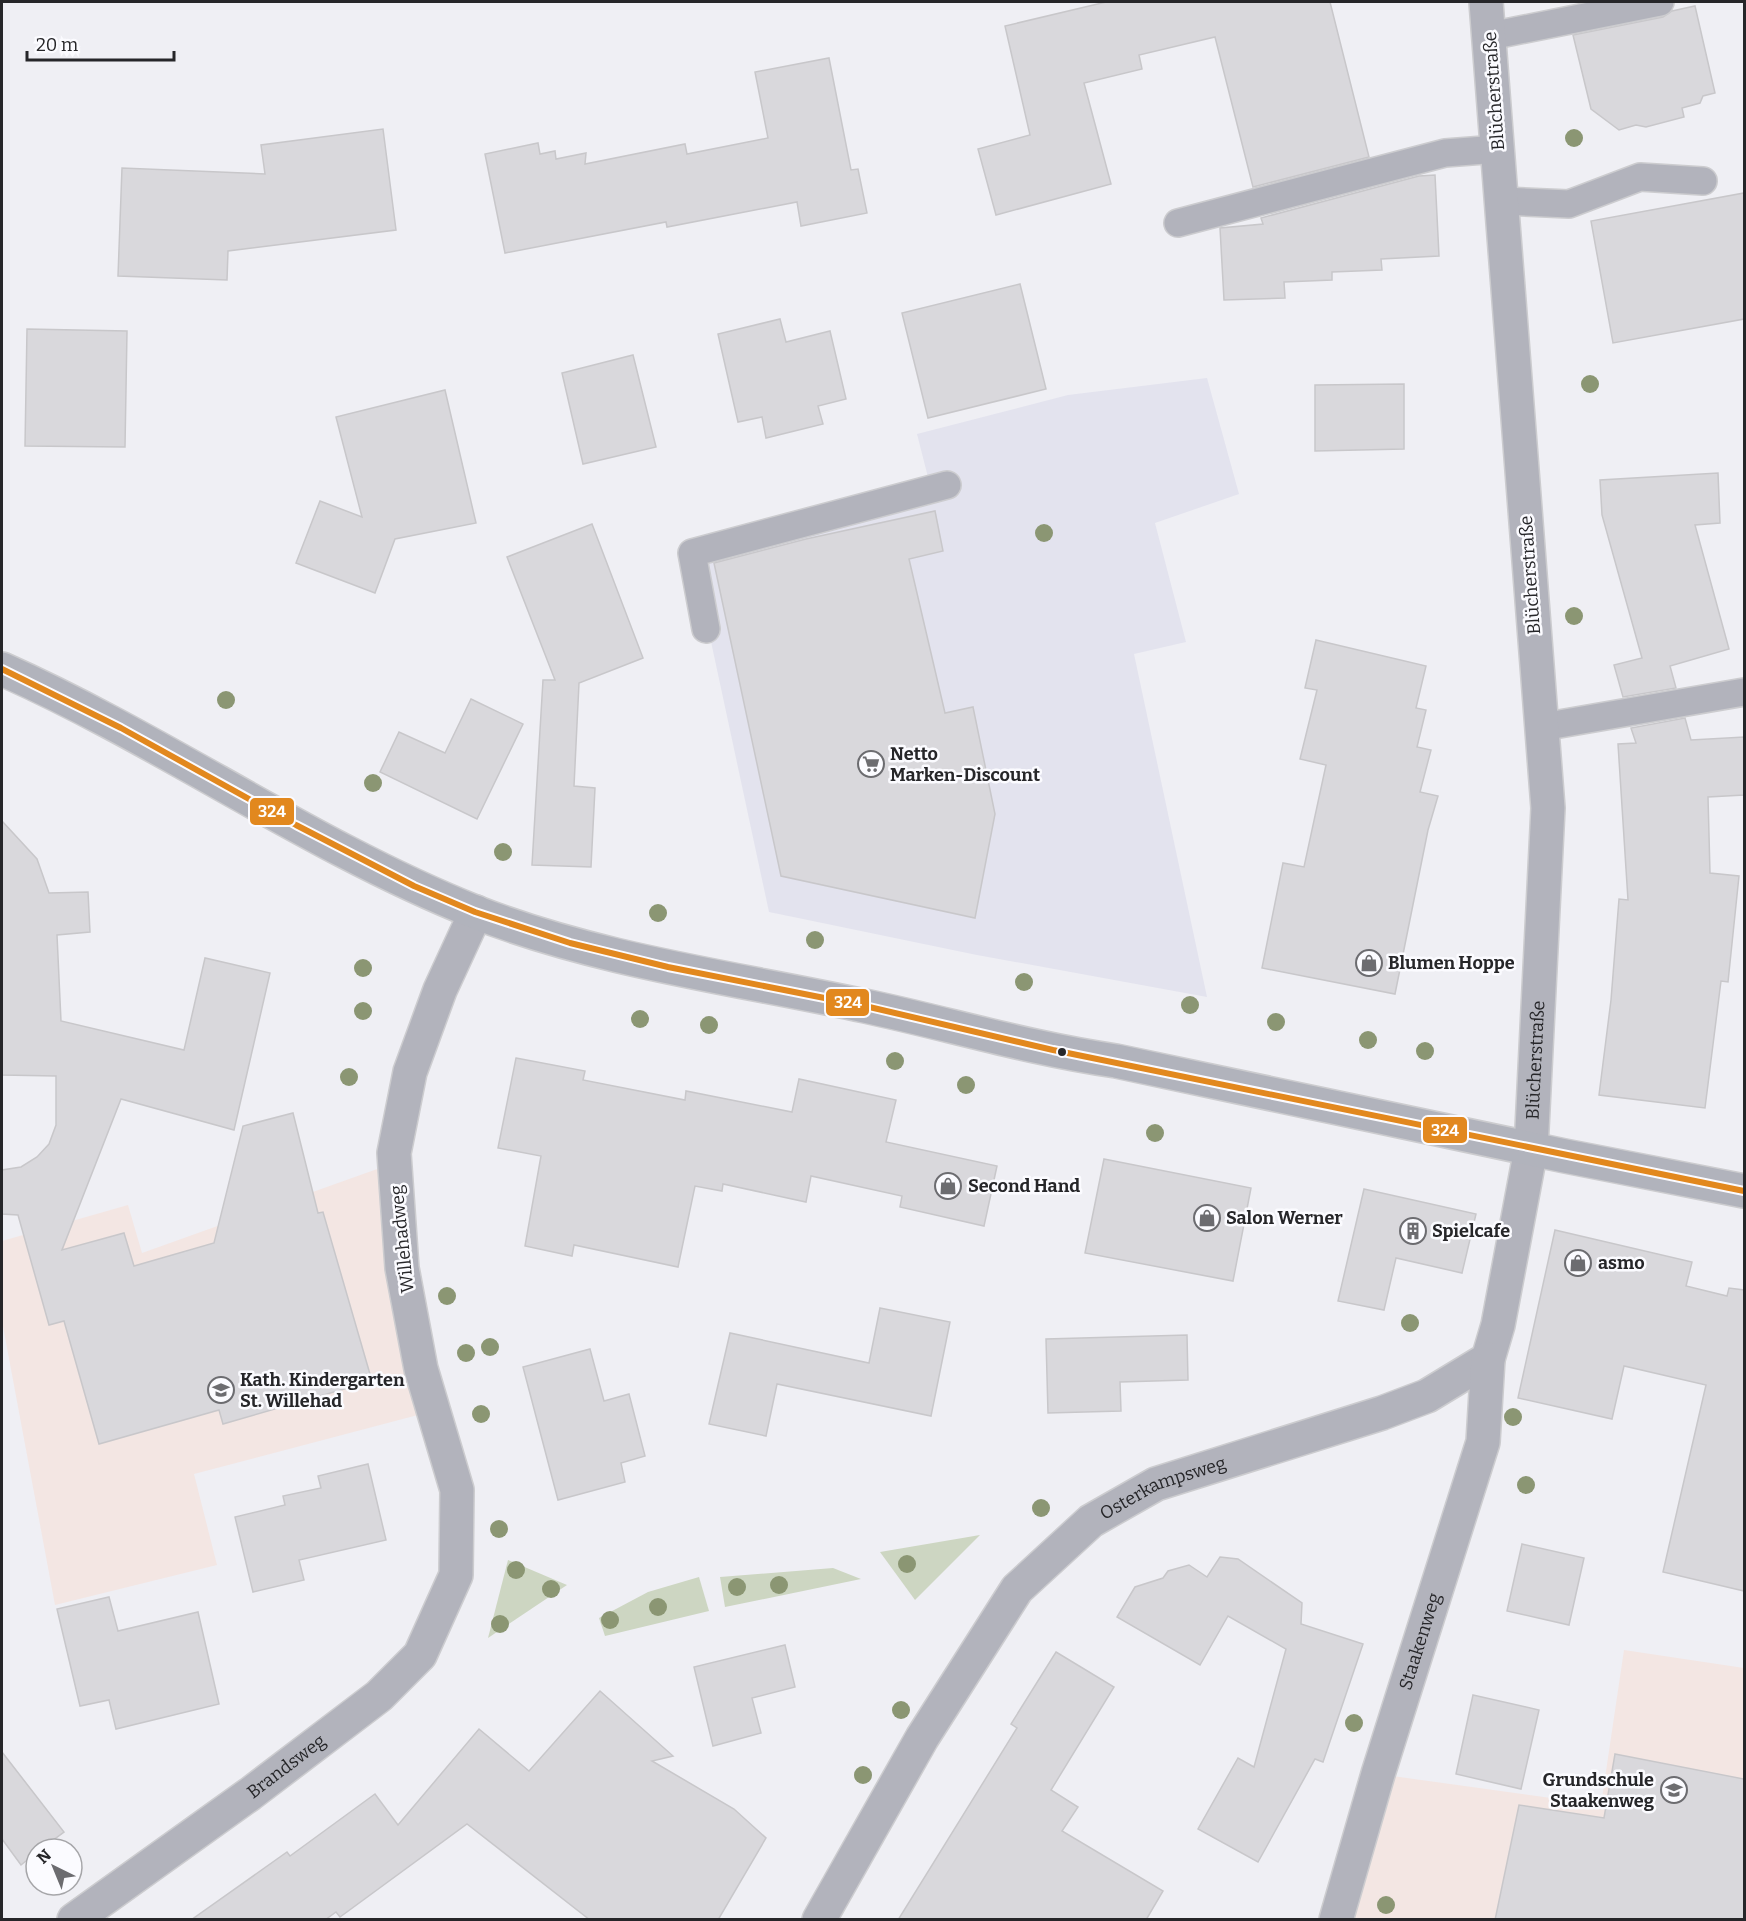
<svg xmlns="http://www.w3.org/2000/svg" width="1746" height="1921" viewBox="0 0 1746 1921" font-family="Bitter,serif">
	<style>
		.built { fill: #e3e3ee }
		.education { fill: #f3e6e3 }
		.green { fill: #cdd6c2 }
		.building { fill: #d9d8dc; stroke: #c8c7ca; stroke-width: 1.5 }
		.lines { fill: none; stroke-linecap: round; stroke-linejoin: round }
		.lane-casing { stroke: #cccccf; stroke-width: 30 }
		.street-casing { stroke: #cccccf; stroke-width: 36 }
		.secondary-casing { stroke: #cccccf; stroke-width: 36 }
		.lane { stroke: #b2b3bc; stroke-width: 27 }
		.street { stroke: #b2b3bc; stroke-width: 33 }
		.secondary { stroke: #b1b3bc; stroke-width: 33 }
		.bus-1-casing { stroke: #fbfbff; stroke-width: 10 }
		.bus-1 { stroke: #e2881e; stroke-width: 6 }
		.tree { fill: #8b9673 }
		.bus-dot { fill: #262629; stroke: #fbfbff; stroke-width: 2 }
		.labels { text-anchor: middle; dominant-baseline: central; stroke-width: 5; stroke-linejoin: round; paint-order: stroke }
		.street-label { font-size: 18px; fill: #262629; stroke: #fbfbff }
		.poi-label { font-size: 18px; font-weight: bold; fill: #262629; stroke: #fbfbff; text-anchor: start }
		.line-badge { stroke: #fbfbff; stroke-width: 2 }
		.badge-label { font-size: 16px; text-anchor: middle; font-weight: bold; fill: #fff }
	</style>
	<rect width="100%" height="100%" fill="#efeff4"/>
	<polygon class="built" points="1207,378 1239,494 1155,523 1186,642 1134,654 1207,997 977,955 769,912 692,553 931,489 917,434 1068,395"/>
	<g class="education">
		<polygon points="394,1163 433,1411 194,1474 217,1565 55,1605 2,1321 2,1241 128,1205 142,1253"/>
		<polygon points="1624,1650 1744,1668 1744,1919 1336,1920 1378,1774 1601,1805"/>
	</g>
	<g class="green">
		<polygon points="980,1535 915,1600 880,1552"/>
		<polygon points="508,1560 567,1585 488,1638"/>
		<polygon points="833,1568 861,1579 725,1607 720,1577"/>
		<polygon points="699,1577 709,1611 605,1636 599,1618 648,1592"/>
	</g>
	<g class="building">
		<polygon points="1106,2 1330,2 1369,157 1253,187 1215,37 1139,55 1142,69 1084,83 1111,184 996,215 978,149 1030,135 1005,26"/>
		<polygon points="1695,6 1715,93 1703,96 1700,103 1682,108 1684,117 1646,127 1636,125 1619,130 1591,109 1573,35 1663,17 1672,11"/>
		<polygon points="829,58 851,170 858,169 867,213 801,226 797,202 667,227 666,222 505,253 485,154 538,143 540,154 555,151 556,159 586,153 585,164 685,144 687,154 768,138 755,72"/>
		<polygon points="383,129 396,230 228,251 227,280 118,276 122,168 265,174 261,145"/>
		<polygon points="1435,175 1439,256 1381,259 1382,270 1332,272 1332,280 1284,282 1285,298 1224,300 1220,228 1263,224 1261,218 1419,176"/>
		<polygon points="1744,193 1744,319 1613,343 1591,221"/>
		<polygon points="1020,284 1046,389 928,418 902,313"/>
		<polygon points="780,319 786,342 830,331 846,399 818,406 823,424 766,438 762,417 738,422 718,334"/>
		<polygon points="27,329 127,331 125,447 25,446"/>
		<polygon points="633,355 656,447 583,464 562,373"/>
		<polygon points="1404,384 1404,449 1315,451 1315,385"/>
		<polygon points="445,390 476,523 395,539 375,593 296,563 320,501 362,517 336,417"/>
		<polygon points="1718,473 1720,523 1695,525 1729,649 1670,666 1676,688 1623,697 1614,665 1642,658 1602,515 1600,480"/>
		<polygon points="935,511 943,551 909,559 945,713 973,707 995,814 975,918 781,876 714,563 806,539"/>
		<polygon points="592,524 643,658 579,683 574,786 595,788 591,867 532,865 543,680 555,680 507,557"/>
		<polygon points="1316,640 1426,666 1416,708 1426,710 1417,747 1431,750 1420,792 1438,796 1428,830 1395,994 1262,968 1283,863 1304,867 1326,765 1300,759 1317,690 1305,688"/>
		<polygon points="471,699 523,724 477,819 380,772 399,732 445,753"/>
		<polygon points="1685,718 1691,740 1744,737 1744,795 1708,797 1710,873 1739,876 1728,982 1721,981 1705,1108 1599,1095 1611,1000 1619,899 1628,900 1618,744 1636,743 1631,728"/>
		<polygon points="2,821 37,859 49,893 88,892 90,932 57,935 61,1021 184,1050 205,958 270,973 234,1130 121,1099 62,1250 124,1233 134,1266 214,1243 243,1126 293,1113 318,1213 323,1212 372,1381 223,1424 219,1410 99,1444 64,1321 49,1325 18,1215 2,1214 2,1170 21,1167 37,1157 49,1144 56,1125 56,1076 2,1075"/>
		<polygon points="516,1058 585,1071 583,1080 685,1100 686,1091 792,1112 799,1079 896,1100 886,1142 997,1166 984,1226 900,1207 902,1196 811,1176 806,1202 723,1184 722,1191 695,1186 678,1267 574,1245 572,1256 525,1246 541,1156 498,1148"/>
		<polygon points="1104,1159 1251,1188 1233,1281 1085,1253"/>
		<polygon points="1364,1189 1476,1214 1462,1273 1396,1258 1384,1310 1338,1301"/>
		<polygon points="1555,1230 1692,1262 1686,1286 1727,1296 1729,1288 1744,1290 1744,1591 1663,1572 1706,1385 1624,1366 1612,1419 1518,1398"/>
		<polygon points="880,1308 950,1322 931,1416 777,1384 766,1436 709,1424 730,1333 869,1363"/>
		<polygon points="1187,1335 1188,1380 1120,1382 1121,1411 1048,1413 1046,1339"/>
		<polygon points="590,1349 604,1401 629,1394 645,1456 621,1463 625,1482 558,1500 523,1367"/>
		<polygon points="368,1464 386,1540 299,1560 304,1580 253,1592 235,1517 285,1505 283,1496 321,1488 318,1476"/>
		<polygon points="1522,1544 1584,1558 1569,1625 1507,1611"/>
		<polygon points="1220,1557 1238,1559 1302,1603 1301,1624 1363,1644 1323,1762 1315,1759 1258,1862 1198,1829 1238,1758 1254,1767 1286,1649 1228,1616 1200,1665 1117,1617 1135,1587 1163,1578 1168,1571 1189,1565 1207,1577"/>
		<polygon points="109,1597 118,1631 198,1612 219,1704 116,1729 109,1700 80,1706 57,1609"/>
		<polygon points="785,1645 795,1687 752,1698 761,1733 713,1746 694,1667"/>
		<polygon points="1056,1652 1114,1687 1051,1790 1078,1807 1062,1831 1163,1891 1146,1920 898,1920 1017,1728 1011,1724"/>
		<polygon points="600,1691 673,1756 652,1761 734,1809 766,1838 718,1920 590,1920 467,1824 340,1917 336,1912 325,1920 191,1920 287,1852 290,1856 375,1794 398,1825 479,1729 529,1771"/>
		<polygon points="1473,1695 1539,1710 1521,1789 1456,1774"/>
		<polygon points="2,1752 64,1832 41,1849 36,1849 36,1853 21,1865 2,1839"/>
		<polygon points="1615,1754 1744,1779 1744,1920 1495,1920 1519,1805 1604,1818"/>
	</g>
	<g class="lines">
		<defs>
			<g id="lane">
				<polyline points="1490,36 1660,2"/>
				<polyline points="1503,201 1569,204 1640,177 1703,181"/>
				<polyline points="1178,223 1445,153 1498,149"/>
				<polyline points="706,629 692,553 947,485"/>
				<polyline points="1542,727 1744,692"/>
			</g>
			<g id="street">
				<path id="s1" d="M74,1920L250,1794L379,1696L420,1655L456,1575L457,1490L421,1369L402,1268L394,1153L410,1072L440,990L476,912"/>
				<path id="s2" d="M819,1920L922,1738L1017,1589L1091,1521L1156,1484L1382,1413L1427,1396L1488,1359L1498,1325L1531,1149L1548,808L1486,2"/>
				<path id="s3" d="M1336,1920L1378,1774L1483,1442L1488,1359"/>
			</g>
			<path id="secondary" d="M2,669C164,741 310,846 475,912C600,961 735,978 865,1006C949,1024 1031,1049 1116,1061L1565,1156L1744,1191"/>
		</defs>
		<use href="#lane" class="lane-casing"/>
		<use href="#street" class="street-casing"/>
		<use href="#secondary" class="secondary-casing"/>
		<use href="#lane" class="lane"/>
		<use href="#street" class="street"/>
		<use href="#secondary" class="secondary"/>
		<defs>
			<polyline id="bus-1" points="2,669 121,728 296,825 414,886 475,912 570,943 668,967 865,1006 1053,1050 1744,1191"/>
		</defs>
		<use href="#bus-1" class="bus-1-casing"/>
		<use href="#bus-1" class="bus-1"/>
	</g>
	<g class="tree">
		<circle cx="1574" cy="138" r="9"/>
		<circle cx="1590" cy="384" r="9"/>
		<circle cx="1044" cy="533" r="9"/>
		<circle cx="1574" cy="616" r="9"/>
		<circle cx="226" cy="700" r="9"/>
		<circle cx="373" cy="783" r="9"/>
		<circle cx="503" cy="852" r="9"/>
		<circle cx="658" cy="913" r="9"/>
		<circle cx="815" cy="940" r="9"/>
		<circle cx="363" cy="968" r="9"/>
		<circle cx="1024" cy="982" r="9"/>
		<circle cx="1190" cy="1005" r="9"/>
		<circle cx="363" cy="1011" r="9"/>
		<circle cx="640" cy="1019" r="9"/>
		<circle cx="1276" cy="1022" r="9"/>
		<circle cx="709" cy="1025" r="9"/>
		<circle cx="1368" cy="1040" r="9"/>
		<circle cx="1425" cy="1051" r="9"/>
		<circle cx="895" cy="1061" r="9"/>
		<circle cx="349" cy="1077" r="9"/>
		<circle cx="966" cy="1085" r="9"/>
		<circle cx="1155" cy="1133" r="9"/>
		<circle cx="447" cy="1296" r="9"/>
		<circle cx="1410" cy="1323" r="9"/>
		<circle cx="490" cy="1347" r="9"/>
		<circle cx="466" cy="1353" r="9"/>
		<circle cx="481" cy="1414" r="9"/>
		<circle cx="1513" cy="1417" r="9"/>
		<circle cx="1526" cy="1485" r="9"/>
		<circle cx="1041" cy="1508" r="9"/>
		<circle cx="499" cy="1529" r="9"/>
		<circle cx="907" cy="1564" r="9"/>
		<circle cx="516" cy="1570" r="9"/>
		<circle cx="779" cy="1585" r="9"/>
		<circle cx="737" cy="1587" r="9"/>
		<circle cx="551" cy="1589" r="9"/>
		<circle cx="658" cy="1607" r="9"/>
		<circle cx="610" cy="1620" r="9"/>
		<circle cx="500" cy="1624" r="9"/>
		<circle cx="901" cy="1710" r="9"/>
		<circle cx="1354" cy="1723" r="9"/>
		<circle cx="863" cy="1775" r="9"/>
		<circle cx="1386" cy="1905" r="9"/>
	</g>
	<defs>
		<symbol id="supermarket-ring" viewBox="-11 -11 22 22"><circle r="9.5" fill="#fbfbff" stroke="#6c6c70" stroke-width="1.5"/><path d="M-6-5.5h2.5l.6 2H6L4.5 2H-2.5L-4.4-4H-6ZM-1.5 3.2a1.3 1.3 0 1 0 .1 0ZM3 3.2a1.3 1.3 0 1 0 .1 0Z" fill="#6c6c70"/></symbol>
		<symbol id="shop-ring" viewBox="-11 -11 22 22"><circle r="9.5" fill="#fbfbff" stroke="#6c6c70" stroke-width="1.5"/><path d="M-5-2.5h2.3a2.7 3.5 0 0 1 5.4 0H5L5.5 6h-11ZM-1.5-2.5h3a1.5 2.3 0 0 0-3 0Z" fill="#6c6c70"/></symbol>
		<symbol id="building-ring" viewBox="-11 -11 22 22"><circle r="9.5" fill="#fbfbff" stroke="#6c6c70" stroke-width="1.5"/><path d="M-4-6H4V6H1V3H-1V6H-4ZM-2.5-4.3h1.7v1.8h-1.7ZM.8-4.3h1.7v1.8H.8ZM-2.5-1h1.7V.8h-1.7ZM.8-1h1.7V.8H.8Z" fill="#6c6c70"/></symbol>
		<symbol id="school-ring" viewBox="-11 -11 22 22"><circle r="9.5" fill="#fbfbff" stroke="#6c6c70" stroke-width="1.5"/><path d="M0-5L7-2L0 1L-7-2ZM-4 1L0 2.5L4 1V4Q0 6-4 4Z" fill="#6c6c70"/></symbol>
	</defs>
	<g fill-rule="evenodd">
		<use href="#supermarket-ring" x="856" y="749" width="30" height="30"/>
		<use href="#shop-ring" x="1354" y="948" width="30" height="30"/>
		<use href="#shop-ring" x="933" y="1171" width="30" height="30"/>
		<use href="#shop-ring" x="1192" y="1203" width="30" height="30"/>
		<use href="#building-ring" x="1398" y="1216" width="30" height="30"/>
		<use href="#shop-ring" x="1563" y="1248" width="30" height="30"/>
		<use href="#school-ring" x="206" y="1375" width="30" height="30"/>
		<use href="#school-ring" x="1659" y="1775" width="30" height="30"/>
	</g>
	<circle class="bus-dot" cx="1062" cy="1052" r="5"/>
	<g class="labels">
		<g class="street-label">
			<text transform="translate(1494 91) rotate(-94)">Blücherstraße</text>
			<text transform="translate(1530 575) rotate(-94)">Blücherstraße</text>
			<text stroke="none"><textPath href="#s2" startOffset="1221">Blücherstraße</textPath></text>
			<text transform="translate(402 1239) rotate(-96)">Willehadweg</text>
			<text stroke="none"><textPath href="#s2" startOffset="566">Osterkampsweg</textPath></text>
			<text stroke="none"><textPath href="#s3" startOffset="291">Staakenweg</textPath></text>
			<text stroke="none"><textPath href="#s1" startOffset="262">Brandsweg</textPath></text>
		</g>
		<g class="poi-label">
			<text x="890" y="754">Netto<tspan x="890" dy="21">Marken-Discount</tspan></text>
			<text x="1388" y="963">Blumen Hoppe</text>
			<text x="968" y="1186">Second Hand</text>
			<text x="1226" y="1218">Salon Werner</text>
			<text x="1432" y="1231">Spielcafe</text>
			<text x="1598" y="1263">asmo</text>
			<text x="240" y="1380">Kath. Kindergarten<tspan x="240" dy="21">St. Willehad</tspan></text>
			<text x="1654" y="1780" text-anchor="end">Grundschule<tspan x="1654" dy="21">Staakenweg</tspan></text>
		</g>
	</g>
	<g class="line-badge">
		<rect x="249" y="797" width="46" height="29" rx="6" fill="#e2881e"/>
		<rect x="825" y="988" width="45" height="29" rx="6" fill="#e2881e"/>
		<rect x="1422" y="1116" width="46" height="28" rx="6" fill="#e2881e"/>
	</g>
	<g class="badge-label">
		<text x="272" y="817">324</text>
		<text x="848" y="1008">324</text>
		<text x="1445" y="1136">324</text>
	</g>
	<rect width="1746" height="1921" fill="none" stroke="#262629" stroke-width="6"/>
	<g transform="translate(54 1867) rotate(317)"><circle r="28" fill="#fbfbff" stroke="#a6a6a9" stroke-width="1.5"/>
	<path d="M0-4.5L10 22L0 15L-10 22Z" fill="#6c6c70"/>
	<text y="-9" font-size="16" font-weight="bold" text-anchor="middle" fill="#262629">N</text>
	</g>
	<path d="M27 51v9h147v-9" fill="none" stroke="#262629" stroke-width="3"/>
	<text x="36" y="51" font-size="18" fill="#262629" stroke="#fbfbff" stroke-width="4.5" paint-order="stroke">20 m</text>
</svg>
